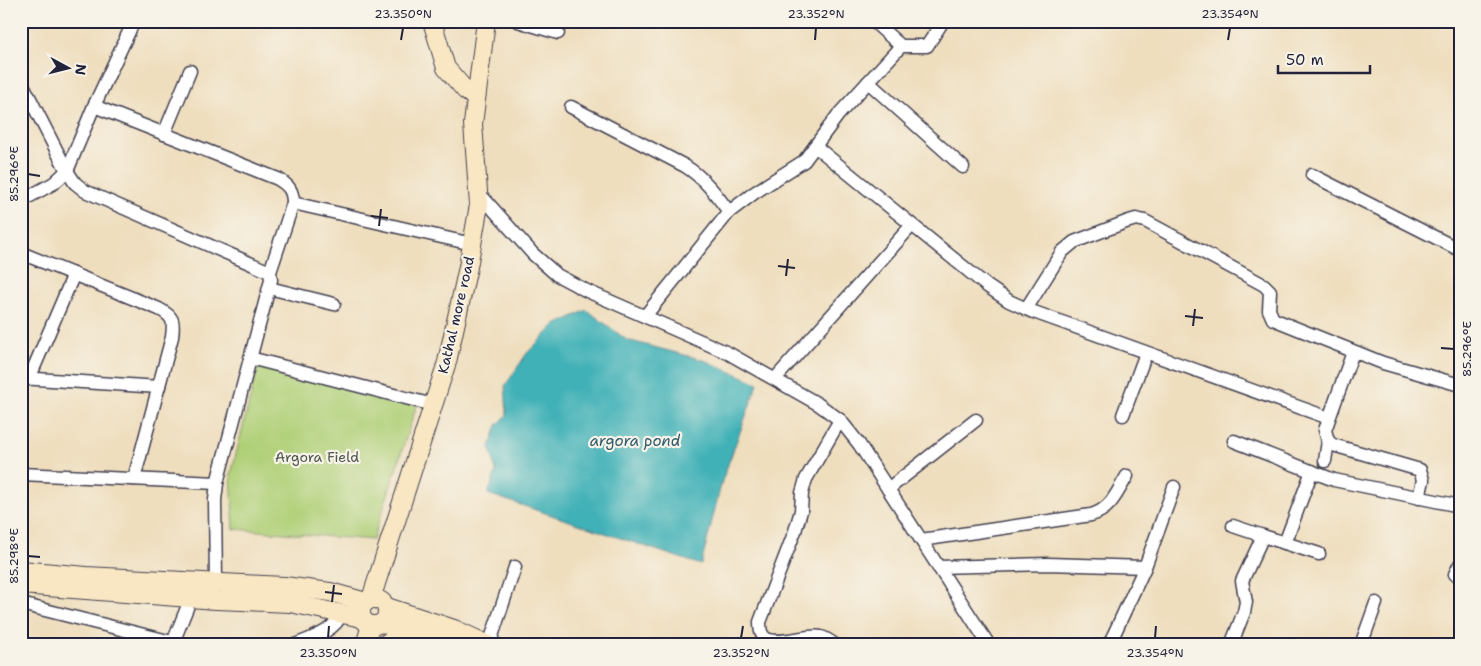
<svg xmlns="http://www.w3.org/2000/svg" width="1481" height="666" viewBox="0 0 1481 666" font-family="'Shantell Sans',sans-serif">
	<style>
		.green { fill: #b0d078; stroke: #69795a }
		.water { fill: #40b1b7; stroke: #316a79 }
		.lines { fill: none; stroke-linecap: round; stroke-linejoin: round }
		.street-casing { stroke: #413e4f; stroke-width: 15 }
		.secondary-casing { stroke: #413e4f; stroke-width: 20 }
		.street { stroke: #fff; stroke-width: 12 }
		.secondary { stroke: #f9e7c3; stroke-width: 18 }
		.ticks { fill: none; stroke: #22223b; stroke-width: 2 }
		.labels { text-anchor: middle; dominant-baseline: central; stroke-width: 4.5; stroke-linejoin: round; paint-order: stroke }
		.street-label { font-size: 14px; fill: #22223b; stroke: #f7f3e8 }
		.park-label { font-size: 14px; fill: #4d564d; stroke: #f7f3e8 }
		.water-label { font-size: 15px; font-style: italic; fill: #2e5b6d; stroke: #f7f3e8 }
		.neatline { fill: none; stroke: #22223b; stroke-width: 2 }
		.ticks-label { font-size: 12px; text-anchor: middle; fill: #22223b }
	</style>
	<rect width="100%" height="100%" fill="#f7f3e8"/>
	<filter id="ink" filterUnits="userSpaceOnUse"><feTurbulence type="fractalNoise" baseFrequency=".02" numOctaves="2"/><feDisplacementMap in="SourceGraphic" scale="10" xChannelSelector="R" yChannelSelector="G"/><feConvolveMatrix kernelMatrix="1 2 1 2 8 2 1 2 1" color-interpolation-filters="sRGB"/></filter>
	<filter id="wash" filterUnits="userSpaceOnUse"><feTurbulence type="fractalNoise" baseFrequency=".0096" numOctaves="4" result="noise"/><feDisplacementMap in="SourceGraphic" scale="20" xChannelSelector="R" yChannelSelector="G"/><feGaussianBlur stdDeviation="1.12" result="paint"/><feColorMatrix in="noise" values="0 0 0 0 0 0 0 0 0 0 0 0 0 0 0 0 0 1.4 0 .05"/><feComposite in="paint" operator="in"/></filter>
	<g filter="url(#wash)">
		<rect width="100%" height="100%" fill="#efdebe"/>
		<polygon class="green" points="260,359 417,404 373,540 234,529 231,474"/>
		<polygon class="water" points="587,310 627,340 704,360 758,383 722,481 701,565 488,494 496,472 490,447 497,425 507,415 505,386 527,353 555,325"/>
	</g>
	<g filter="url(#ink)">
		<g class="lines">
			<defs>
				<g id="street">
					<polyline points="518,21 558,33"/>
					<polyline points="873,21 901,46"/>
					<polyline points="21,81 67,171 75,183 85,191 270,272 271,280 217,483 215,500 216,582"/>
					<polyline points="868,82 963,167"/>
					<path d="M94,106L278,179C288,185 293,190 293,203L270,272"/>
					<path d="M571,107L685,166C704,178 716,194 729,212"/>
					<polyline points="164,134 190,71"/>
					<polyline points="815,146 987,286 1009,301 1031,311 1329,418"/>
					<polyline points="1312,175 1460,250"/>
					<polyline points="477,191 533,254 557,275 587,291 728,353 818,404 840,420 859,444 989,645"/>
					<polyline points="21,201 54,183 67,171 94,106 134,21"/>
					<polyline points="293,203 472,244"/>
					<path d="M21,253L159,309C174,317 174,321 172,337L134,479"/>
					<polyline points="269,288 334,304"/>
					<polyline points="1026,309 1062,252 1074,242 1126,222 1136,219 1145,221 1264,285 1270,291 1269,310 1273,319 1383,363 1460,385"/>
					<polyline points="645,316 729,212 754,193 804,161 838,115 901,46 927,46 943,21"/>
					<polyline points="1353,352 1325,430 1328,441 1333,445 1420,470 1423,480 1419,498"/>
					<polyline points="250,358 433,405"/>
					<polyline points="21,378 159,387"/>
					<polyline points="29,379 74,274"/>
					<polyline points="775,379 912,225"/>
					<polyline points="1123,415 1146,353"/>
					<polyline points="1234,441 1334,480 1460,506"/>
					<polyline points="1325,461 1328,441"/>
					<polyline points="21,474 217,483"/>
					<polyline points="888,489 976,420"/>
					<polyline points="1263,536 1319,554"/>
					<path d="M921,540L1091,515C1111,510 1117,492 1127,476"/>
					<polyline points="1285,543 1312,471"/>
					<polyline points="938,567 1048,564 1145,567"/>
					<polyline points="1455,574 1460,564"/>
					<polyline points="21,604 184,645"/>
					<polyline points="172,645 191,598"/>
					<path d="M295,645C312,638 335,631 342,613"/>
					<polyline points="489,645 515,567"/>
					<path d="M835,645C831,642 826,638 821,637C807,633 769,650 762,634C760,631 760,625 760,622L795,531L801,511L802,493L806,479L840,420"/>
					<polyline points="1109,645 1145,567 1174,487"/>
					<polyline points="1231,645 1244,612 1246,602 1242,581 1263,536 1233,526"/>
					<polyline points="1361,645 1376,603"/>
				</g>
				<g id="secondary">
					<polyline points="432,21 446,68 466,91 476,98"/>
					<polyline points="21,570 86,576 284,586 330,592 366,602"/>
					<polyline points="21,585 216,600 290,603 362,618"/>
					<circle cx="374" cy="612" r="13"/>
					<polyline points="371,599 447,362 468,267 479,205 473,124 486,21"/>
					<polyline points="387,607 454,629 489,645"/>
					<polyline points="382,623 452,645"/>
					<polyline points="365,645 371,625"/>
					<polyline points="384,645 405,630"/>
				</g>
			</defs>
			<use href="#street" class="street-casing"/>
			<use href="#secondary" class="secondary-casing"/>
			<use href="#street" class="street"/>
			<use href="#secondary" class="secondary"/>
		</g>
	</g>
	<path class="ticks" d="M401,40L403,28M815,40L816,28M1228,40L1230,28M28,174L40,176M371,216L388,218M379,226L381,209M778,266L795,268M786,276L788,259M1185,316L1203,318M1193,326L1195,309M1441,348L1454,349M28,556L40,557M325,592L342,594M332,602L334,585M328,638L329,626M741,638L743,626M1155,638L1156,626"/>
	<g class="labels">
		<g class="street-label">
			<text transform="translate(456 315) rotate(-77)">Kathal more road</text>
		</g>
		<g class="park-label">
			<text x="317" y="457">Argora Field</text>
		</g>
		<g class="water-label">
			<text x="635" y="441">argora pond</text>
		</g>
	</g>
	<rect width="1481" height="666" fill="none" stroke="#f7f3e8" stroke-width="55"/>
	<g transform="translate(68 68) rotate(97)" stroke="#f7f3e8" stroke-width="4" paint-order="stroke">
	<path d="M0-4L9 19L0 12L-9 19Z" fill="#22223b"/>
	<text y="-8" font-size="14" font-weight="bold" text-anchor="middle" fill="#22223b">N</text>
	</g>
	<path d="M1278 65v8h92v-8" fill="none" stroke="#22223b" stroke-width="2.5"/>
	<text x="1286" y="65" font-size="15" fill="#22223b" stroke="#f7f3e8" stroke-width="4" paint-order="stroke">50 m</text>
	<rect x="28" y="28" width="1426" height="610" class="neatline"/>
	<g class="ticks-label">
		<text x="403" y="18">23.350°N</text>
		<text x="816" y="18">23.352°N</text>
		<text x="1230" y="18">23.354°N</text>
		<text transform="translate(14 174) rotate(-90)" y="4">85.296°E</text>
		<text transform="translate(1467 349) rotate(-90)" y="4">85.296°E</text>
		<text transform="translate(14 556) rotate(-90)" y="4">85.298°E</text>
		<text x="328" y="657">23.350°N</text>
		<text x="741" y="657">23.352°N</text>
		<text x="1155" y="657">23.354°N</text>
	</g>
</svg>
